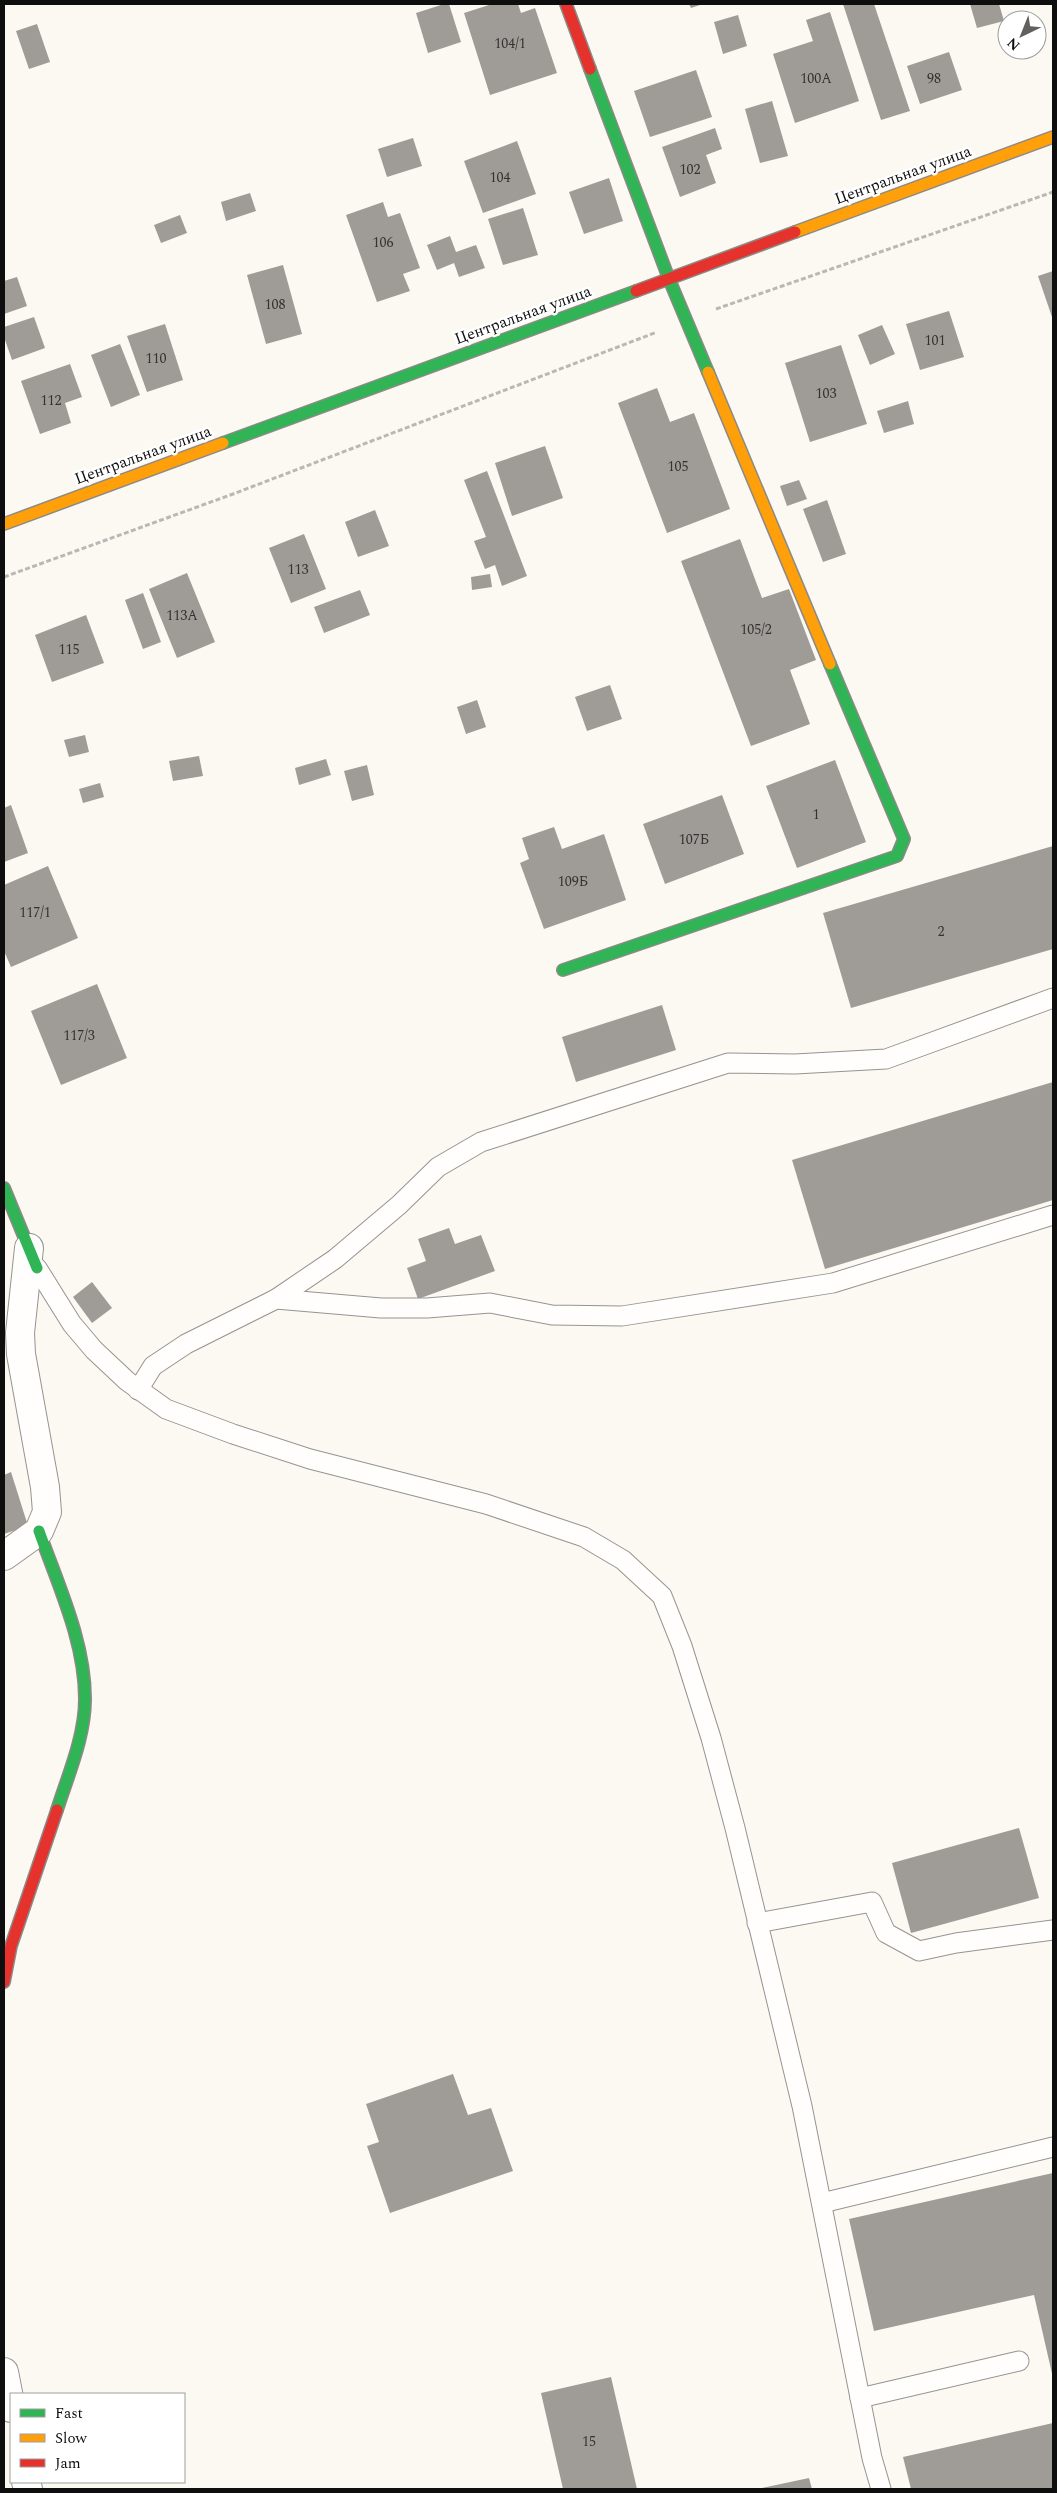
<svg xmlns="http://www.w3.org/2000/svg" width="1057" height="2493" viewBox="0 0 1057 2493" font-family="Spectral,serif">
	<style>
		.building { fill: #9f9c98 }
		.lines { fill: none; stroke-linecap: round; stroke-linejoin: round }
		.lane-casing { stroke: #959491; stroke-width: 21 }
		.street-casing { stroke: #959491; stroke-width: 30 }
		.fast-casing { stroke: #8c8a87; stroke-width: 14 }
		.slow-casing { stroke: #8c8a87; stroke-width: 14 }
		.jam-casing { stroke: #8c8a87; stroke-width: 14 }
		.path { stroke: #b8b8b6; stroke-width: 3; stroke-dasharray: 5 2.5; stroke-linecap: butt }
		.lane { stroke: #fffefd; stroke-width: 19 }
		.street { stroke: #fffefd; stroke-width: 28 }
		.fast { stroke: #30b455; stroke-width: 11 }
		.slow { stroke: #ff9f0a; stroke-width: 11 }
		.jam { stroke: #e5322d; stroke-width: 11 }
		.labels { text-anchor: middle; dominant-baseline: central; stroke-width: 5; stroke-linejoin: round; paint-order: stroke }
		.number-label { font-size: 14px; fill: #323230 }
		.street-label { font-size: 16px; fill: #0e0e0e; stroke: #fff }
	</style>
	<rect width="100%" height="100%" fill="#fcf9f2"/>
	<g class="building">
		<polygon points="444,4 449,4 461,42 428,53 416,13"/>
		<polygon points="492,4 518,4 521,13 535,8 557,73 490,95 464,13"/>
		<polygon points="689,4 703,4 691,8"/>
		<polygon points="843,4 874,4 910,111 881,120"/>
		<polygon points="970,4 999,4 1004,21 977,28"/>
		<polygon points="830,12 859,101 795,123 773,54 813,41 806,20"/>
		<polygon points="738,15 747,46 723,54 714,22"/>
		<polygon points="37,24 50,62 29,69 16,31"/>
		<polygon points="949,52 962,90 920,104 907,66"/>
		<polygon points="696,70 712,117 650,137 634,91"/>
		<polygon points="772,101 788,156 760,163 745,109"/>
		<polygon points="715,128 722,149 706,155 716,183 680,197 662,147"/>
		<polygon points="413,138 422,166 387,177 378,149"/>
		<polygon points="517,141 536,194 483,213 464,161"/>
		<polygon points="609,178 623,221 584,234 569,192"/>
		<polygon points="250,193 256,211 226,221 221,202"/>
		<polygon points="383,202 388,217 400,213 420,268 403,274 410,291 377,302 346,215"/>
		<polygon points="523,208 538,255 503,265 488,219"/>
		<polygon points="180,215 187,233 161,243 154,225"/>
		<polygon points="450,236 456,252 476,245 485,268 459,277 454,263 437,270 427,245"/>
		<polygon points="283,265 302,334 266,344 247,275"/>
		<polygon points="1053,271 1053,320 1038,276"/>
		<polygon points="17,277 27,306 4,314 4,281"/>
		<polygon points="949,311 964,357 920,370 906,324"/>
		<polygon points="34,317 45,348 12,360 4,337 4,327"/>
		<polygon points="165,324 183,380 147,392 127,336"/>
		<polygon points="882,325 895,354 870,365 858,335"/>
		<polygon points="120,344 140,395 111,407 91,355"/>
		<polygon points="841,345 867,424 810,442 785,363"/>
		<polygon points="70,364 82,397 65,403 71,423 40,434 21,381"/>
		<polygon points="657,388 670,422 694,413 730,509 667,533 618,403"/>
		<polygon points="908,401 914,424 884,433 877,411"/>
		<polygon points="545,446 563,498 512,516 495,463"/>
		<polygon points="487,471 527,576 502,586 495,565 485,569 474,541 486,537 464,480"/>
		<polygon points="799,480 807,499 787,506 780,486"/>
		<polygon points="827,500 846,554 823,562 803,509"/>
		<polygon points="375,510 389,546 358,557 345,522"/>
		<polygon points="304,534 326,589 291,603 269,548"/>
		<polygon points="740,539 762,598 789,589 816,660 790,670 810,724 751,746 681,561"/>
		<polygon points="187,573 215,642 177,658 149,589"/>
		<polygon points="490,574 492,587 472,590 471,577"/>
		<polygon points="360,590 370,615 324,633 314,607"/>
		<polygon points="143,593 161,642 143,649 125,600"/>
		<polygon points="86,615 104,663 52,682 35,635"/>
		<polygon points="610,685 622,719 587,731 575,697"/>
		<polygon points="477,700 486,727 466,734 457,707"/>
		<polygon points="85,735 89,752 69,757 64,740"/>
		<polygon points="199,756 203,776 173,781 169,761"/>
		<polygon points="326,759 331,775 299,785 295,768"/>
		<polygon points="835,760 866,842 797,868 766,786"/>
		<polygon points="367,765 374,795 352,801 344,771"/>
		<polygon points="100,783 104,797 83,803 79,789"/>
		<polygon points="722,795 744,854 665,884 643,824"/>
		<polygon points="11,805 28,853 4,862 4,808"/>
		<polygon points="554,827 562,849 604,834 626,900 544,929 520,863 529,859 522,838"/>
		<polygon points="1053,846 1053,949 851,1008 823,913"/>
		<polygon points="48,866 78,938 11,967 4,951 4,885"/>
		<polygon points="97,984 127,1058 61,1085 31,1011"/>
		<polygon points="662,1005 676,1050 576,1082 562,1037"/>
		<polygon points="1053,1082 1053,1200 825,1269 792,1160"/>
		<polygon points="449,1228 455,1244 481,1235 495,1271 418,1299 407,1268 426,1261 418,1239"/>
		<polygon points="92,1282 112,1308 92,1323 73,1297"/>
		<polygon points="11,1472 28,1526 4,1534 4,1475"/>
		<polygon points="1019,1828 1039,1898 911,1933 892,1863"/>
		<polygon points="453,2074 468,2115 491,2108 513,2171 390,2213 367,2146 379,2142 366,2104"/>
		<polygon points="1053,2173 1053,2378 1034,2295 874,2331 849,2219"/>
		<polygon points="611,2377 637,2489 563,2489 541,2393"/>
		<polygon points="1053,2423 1053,2489 911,2489 903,2457"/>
		<polygon points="809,2478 812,2489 762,2489 762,2488"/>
	</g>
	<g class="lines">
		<defs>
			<g id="lane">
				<polyline points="37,1268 72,1324 94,1350 127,1381 166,1409 233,1434 310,1459 486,1504 584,1537 623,1560 662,1596 682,1646 711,1738 735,1828 802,2106 872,2458 881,2489"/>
				<polyline points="276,1299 381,1308 427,1308 490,1303 552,1315 622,1316 833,1283 1053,1215"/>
				<polyline points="138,1390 153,1366 186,1344 276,1299 335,1259 399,1205 438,1167 481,1142 728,1063 795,1064 886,1059 1053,998"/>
				<polyline points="757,1923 872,1902 886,1933 919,1951 956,1943 1053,1930"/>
				<polyline points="822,2203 1053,2147"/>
				<polyline points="860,2398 1019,2361"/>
			</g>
			<g id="street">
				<polyline points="4,1556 39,1531 47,1512 45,1487 21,1354 20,1333 29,1248"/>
				<polyline points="4,2372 11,2408"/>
				<polyline points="26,2482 28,2489"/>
			</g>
			<g id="fast">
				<polyline points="590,69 669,279 708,372"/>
				<polyline points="223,443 636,291"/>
				<polyline points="563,970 897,856 904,839 830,664"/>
				<polyline points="4,1188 37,1268"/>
				<path d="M39,1531C58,1585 85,1641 85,1699C85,1737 68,1775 57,1810"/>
			</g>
			<g id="slow">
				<polyline points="795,232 1053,137"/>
				<polyline points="708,372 830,664"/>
				<polyline points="4,524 223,443"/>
			</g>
			<g id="jam">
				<polyline points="566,4 590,69"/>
				<polyline points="636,291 795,232"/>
				<polyline points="4,1982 11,1946 57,1810"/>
			</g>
		</defs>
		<use href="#lane" class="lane-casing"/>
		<use href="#street" class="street-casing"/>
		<use href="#fast" class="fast-casing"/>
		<use href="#slow" class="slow-casing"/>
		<use href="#jam" class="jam-casing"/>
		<g class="path">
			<polyline points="716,309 1053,192"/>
			<polyline points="4,577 233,494 657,332"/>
		</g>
		<use href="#lane" class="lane"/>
		<use href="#street" class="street"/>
		<use href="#fast" class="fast"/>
		<use href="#slow" class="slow"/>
		<use href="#jam" class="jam"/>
	</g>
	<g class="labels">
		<g class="number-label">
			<text x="510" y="43">104/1</text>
			<text x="816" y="78">100А</text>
			<text x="934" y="78">98</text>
			<text x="690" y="169">102</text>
			<text x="500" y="177">104</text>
			<text x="383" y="242">106</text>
			<text x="275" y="304">108</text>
			<text x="935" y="340">101</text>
			<text x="156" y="358">110</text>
			<text x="826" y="393">103</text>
			<text x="51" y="400">112</text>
			<text x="678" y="466">105</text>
			<text x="298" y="569">113</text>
			<text x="182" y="615">113А</text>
			<text x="756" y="629">105/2</text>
			<text x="69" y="649">115</text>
			<text x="816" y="814">1</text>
			<text x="694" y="839">107Б</text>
			<text x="573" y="881">109Б</text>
			<text x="35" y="912">117/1</text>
			<text x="941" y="931">2</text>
			<text x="79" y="1035">117/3</text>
			<text x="589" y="2441">15</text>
		</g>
		<g class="street-label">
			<text transform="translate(903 175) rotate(-20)">Центральная улица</text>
			<text transform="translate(523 315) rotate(-20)">Центральная улица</text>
			<text transform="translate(143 455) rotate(-20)">Центральная улица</text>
		</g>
	</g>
	<rect width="1057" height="2493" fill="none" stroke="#0e0e0e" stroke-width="10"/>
	<rect x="10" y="2393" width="175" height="90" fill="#ffffff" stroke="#9f9f9f"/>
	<rect x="20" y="2409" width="25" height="8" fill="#30b455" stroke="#9f9f9f"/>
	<text x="55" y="2418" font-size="15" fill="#0e0e0e">Fast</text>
	<rect x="20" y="2434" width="25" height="8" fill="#ff9f0a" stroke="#9f9f9f"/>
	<text x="55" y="2443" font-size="15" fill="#0e0e0e">Slow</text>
	<rect x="20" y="2459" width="25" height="8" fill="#e5322d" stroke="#9f9f9f"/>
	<text x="55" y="2468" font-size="15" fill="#0e0e0e">Jam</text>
	<g transform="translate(1022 35) rotate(223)"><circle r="24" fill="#ffffff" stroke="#9f9f9f"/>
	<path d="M0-4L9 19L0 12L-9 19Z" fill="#61605e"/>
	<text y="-8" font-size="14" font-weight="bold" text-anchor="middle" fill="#0e0e0e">N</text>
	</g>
</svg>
